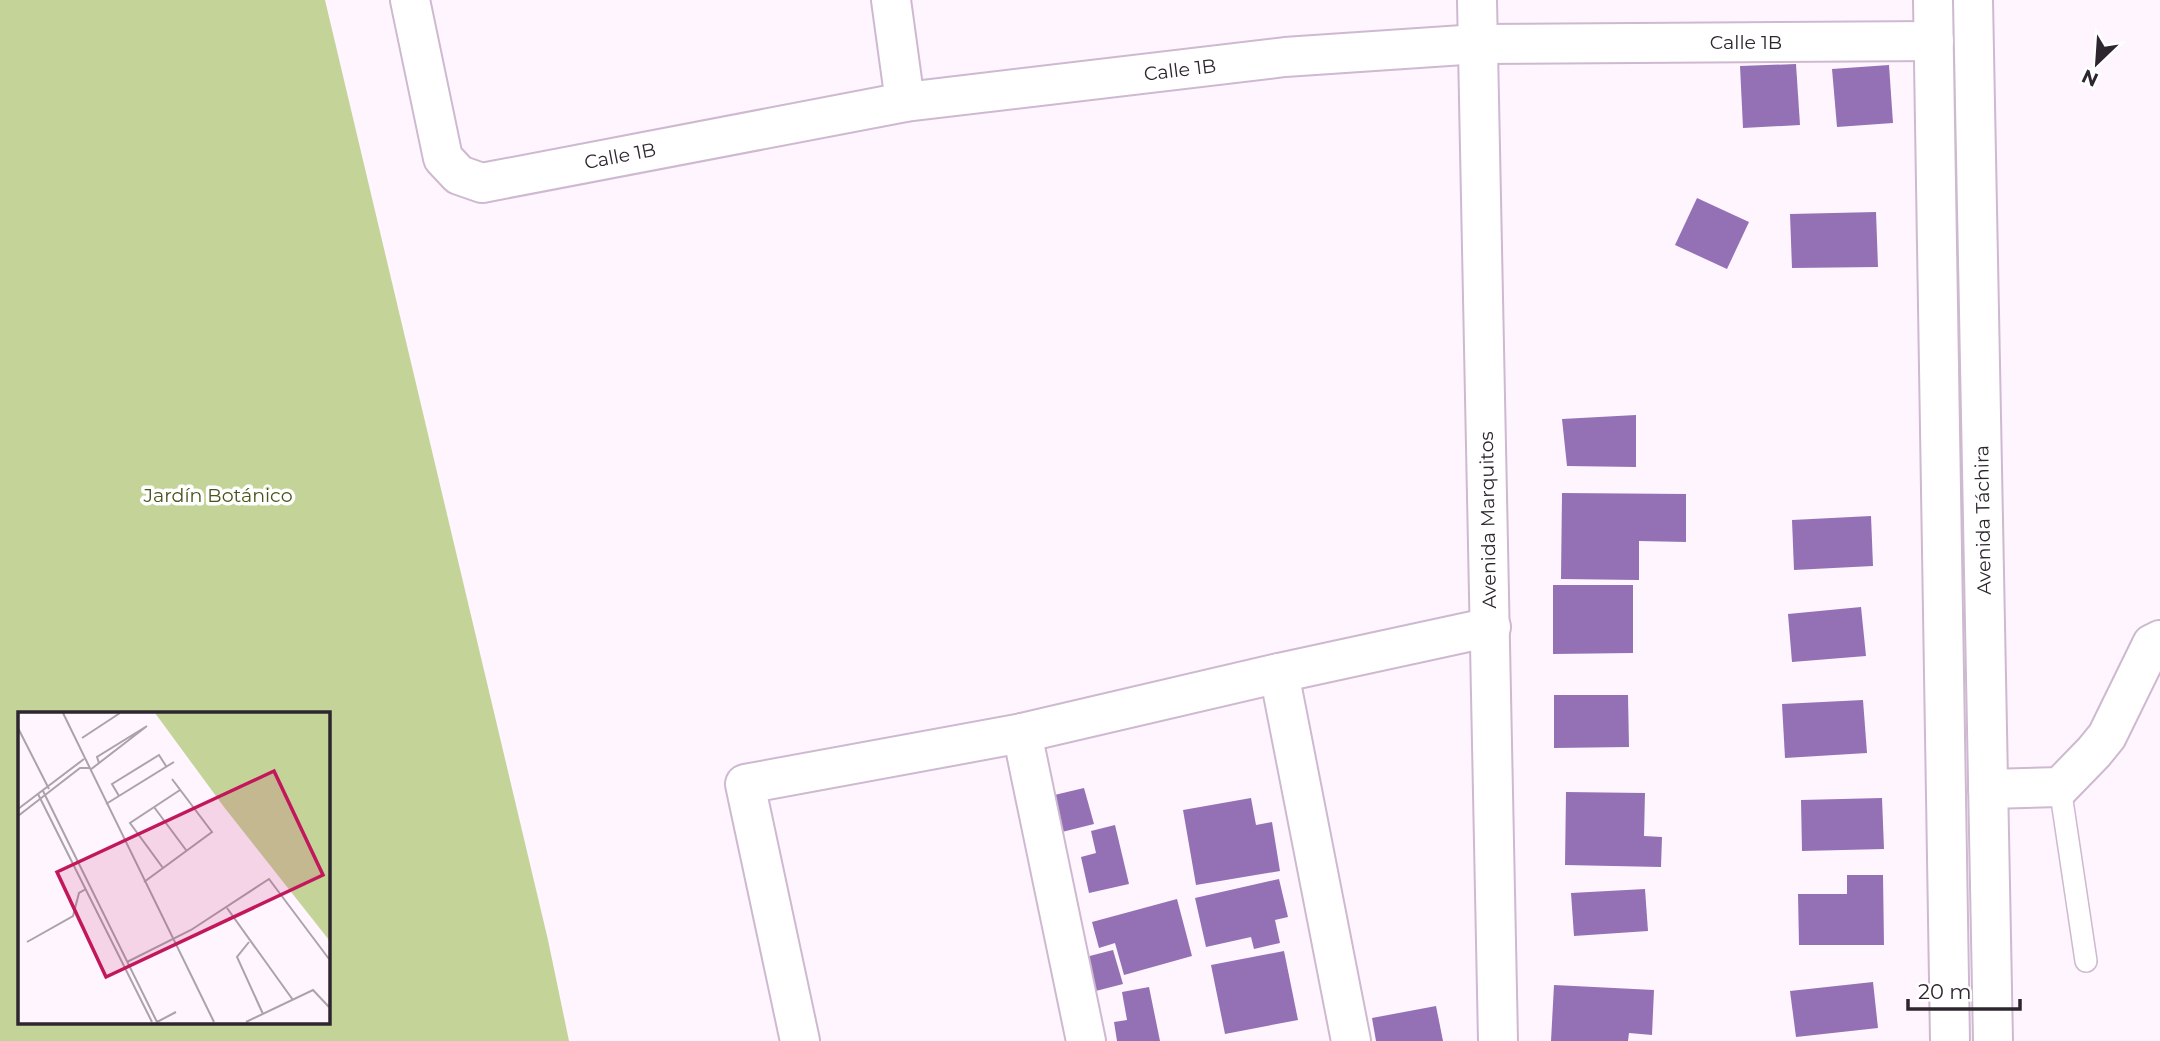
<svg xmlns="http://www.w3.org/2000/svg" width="2160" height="1041" viewBox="0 0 2160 1041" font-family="Montserrat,sans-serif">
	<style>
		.green { fill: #c4d498; fill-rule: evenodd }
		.building { fill: #9471b5 }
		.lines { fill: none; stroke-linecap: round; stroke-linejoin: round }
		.service-casing { stroke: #ceb9d0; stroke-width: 24 }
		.minor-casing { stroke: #ceb9d0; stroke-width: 42 }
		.service { stroke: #fff; stroke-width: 21 }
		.minor { stroke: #fff; stroke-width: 38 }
		.labels { text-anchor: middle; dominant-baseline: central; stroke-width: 7; stroke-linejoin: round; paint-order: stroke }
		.street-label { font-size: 19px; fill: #2e262f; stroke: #fff }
		.park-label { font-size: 19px; fill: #49551c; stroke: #fff }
		.inset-road { fill: none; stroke: #aba2ac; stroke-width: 2 }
		.view { fill: #c2185b; fill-opacity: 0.15; stroke: #c2185b; stroke-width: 3.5 }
		.inset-edge { fill: none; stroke: #2e262f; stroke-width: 3.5 }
	</style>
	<rect width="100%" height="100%" fill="#fef5ff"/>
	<path class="green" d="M0,0H325L548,940L569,1041H0ZM19,714H327V1022H19Z"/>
	<g class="building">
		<polygon points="1796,64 1800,125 1743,128 1740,66"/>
		<polygon points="1889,65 1893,123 1837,127 1832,69"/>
		<polygon points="1697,198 1749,222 1727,269 1675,245"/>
		<polygon points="1876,212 1878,267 1792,268 1790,214"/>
		<polygon points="1636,415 1636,467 1567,466 1562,419"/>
		<polygon points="1562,493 1686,494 1686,542 1639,541 1639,580 1561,579"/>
		<polygon points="1871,516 1873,566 1794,570 1792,520"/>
		<polygon points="1553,585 1633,585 1633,653 1553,654"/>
		<polygon points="1861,607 1866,656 1792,662 1788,614"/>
		<polygon points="1554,695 1628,695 1629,747 1554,748"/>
		<polygon points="1863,700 1867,753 1785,758 1782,704"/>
		<polygon points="1084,788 1094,824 1054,834 1046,797"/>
		<polygon points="1566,792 1645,793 1644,836 1662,837 1661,867 1565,865"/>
		<polygon points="1251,798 1256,825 1272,822 1280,871 1196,885 1183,810"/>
		<polygon points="1882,798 1884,849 1802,851 1801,800"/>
		<polygon points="1115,825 1129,884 1089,893 1081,857 1096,853 1091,831"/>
		<polygon points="1847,875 1883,875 1884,945 1799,945 1798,894 1847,894"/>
		<polygon points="1279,879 1288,917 1275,920 1280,943 1254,949 1251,937 1206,947 1195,898"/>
		<polygon points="1645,889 1648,931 1574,936 1571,893"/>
		<polygon points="1177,899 1192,956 1124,975 1115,943 1099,948 1092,922"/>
		<polygon points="1113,950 1123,984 1088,993 1078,959"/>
		<polygon points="1284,951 1298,1020 1225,1034 1211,965"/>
		<polygon points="1873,982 1878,1028 1796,1037 1790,991"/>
		<polygon points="1554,985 1654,990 1652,1035 1629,1033 1628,1041 1551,1041"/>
		<polygon points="1149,987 1160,1041 1117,1041 1114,1022 1127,1020 1122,992"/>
		<polygon points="1436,1006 1443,1041 1376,1041 1372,1018"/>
	</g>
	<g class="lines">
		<defs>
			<polyline id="service" points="2060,787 2086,961"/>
			<g id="minor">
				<polyline points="410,0 443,158 459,175 482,183 905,102 1285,57 1478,44 1934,41"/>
				<polyline points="891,0 905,102"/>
				<polyline points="1477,0 1498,1041"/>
				<polyline points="1933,0 1950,1041"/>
				<polyline points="1973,0 1993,1041"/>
				<polyline points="1279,673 1351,1041"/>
				<polyline points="1022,733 1086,1041"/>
				<polyline points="1988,789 2060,787 2094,752 2107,736 2152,644 2160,640"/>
				<polyline points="800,1041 745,784 1022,733 1279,673 1491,627"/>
			</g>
		</defs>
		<use href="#service" class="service-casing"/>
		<use href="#minor" class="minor-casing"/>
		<use href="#service" class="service"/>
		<use href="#minor" class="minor"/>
	</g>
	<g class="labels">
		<g class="street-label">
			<text x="1746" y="42">Calle 1B</text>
			<text transform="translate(1180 70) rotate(-7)">Calle 1B</text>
			<text transform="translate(620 156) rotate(-11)">Calle 1B</text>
			<text transform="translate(1488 520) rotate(-91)">Avenida Marquitos</text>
			<text transform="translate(1983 520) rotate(-91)">Avenida Táchira</text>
		</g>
		<g class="park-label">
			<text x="218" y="495">Jardín Botánico</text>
		</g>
	</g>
	<g transform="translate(18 712)">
		<rect width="312" height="312" fill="#fef5ff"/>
		<path d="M137,1H311V228L206,95Z" fill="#c4d498"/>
		<path class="inset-road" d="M45,1L196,310M0,16L31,77M64,26L102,1M81,51L79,45L129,14M72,58L129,14M25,79L139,310M20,82L134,310M101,84L94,72L141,43L148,54M88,92L156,50M136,95L168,138M0,97L66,47M0,104L62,56H71M145,156L112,111L162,78M126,170L194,120L154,67M209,196L275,288M9,230L55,204L61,181L68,177M231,230L219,245L245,302M109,250L173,218L251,167L311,247M139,310L158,300M228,310L295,278L311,295"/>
		<path class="view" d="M256,59L305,163L88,265L39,160Z"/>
		<rect width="312" height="312" class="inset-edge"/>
	</g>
	<g transform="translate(2097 63) rotate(205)" stroke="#ffffff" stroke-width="5" paint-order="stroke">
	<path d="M0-5L12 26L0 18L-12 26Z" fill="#2e262f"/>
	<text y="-10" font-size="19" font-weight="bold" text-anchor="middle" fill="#2e262f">N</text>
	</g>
	<path d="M1908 999v10h112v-10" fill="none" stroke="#2e262f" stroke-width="3.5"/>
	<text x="1918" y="999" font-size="21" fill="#2e262f" stroke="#ffffff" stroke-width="5" paint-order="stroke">20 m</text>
</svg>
